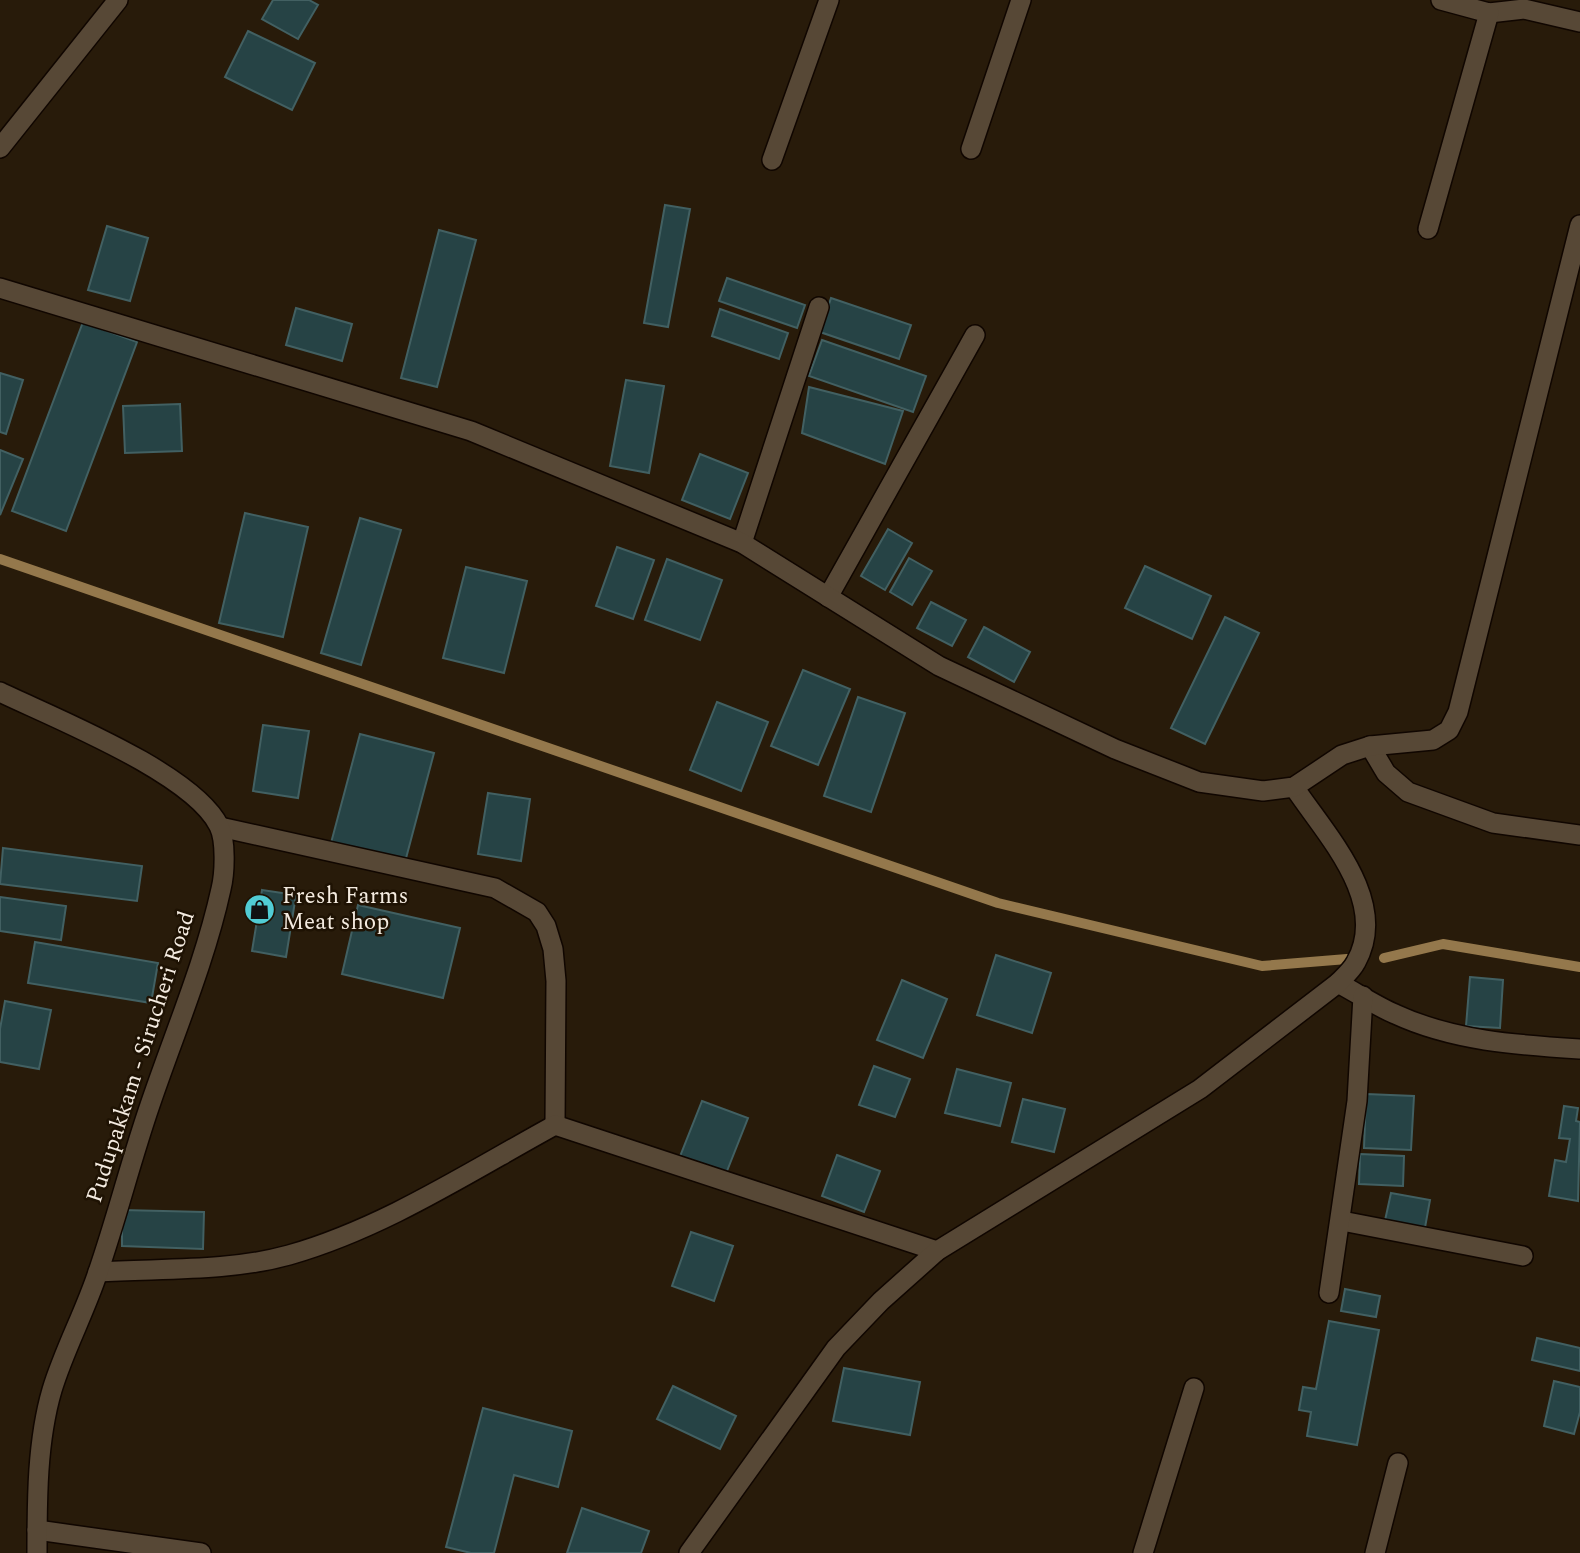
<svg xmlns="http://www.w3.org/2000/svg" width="1580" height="1553" viewBox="0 0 1580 1553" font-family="Spectral,serif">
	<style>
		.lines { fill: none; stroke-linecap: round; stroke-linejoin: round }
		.stream { stroke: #94784c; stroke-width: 10 }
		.building { fill: #264345; stroke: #426062; stroke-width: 2 }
		.minor-casing { stroke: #100600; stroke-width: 22 }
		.tertiary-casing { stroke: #100600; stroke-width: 22 }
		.minor { stroke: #574836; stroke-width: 19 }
		.tertiary { stroke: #574836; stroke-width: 19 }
		.labels { text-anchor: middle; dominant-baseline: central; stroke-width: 5; stroke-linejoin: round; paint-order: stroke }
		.poi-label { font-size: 23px; fill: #f4ebe0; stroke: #1e1203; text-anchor: start }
		.street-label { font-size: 23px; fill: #f4ebe0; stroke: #1e1203 }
	</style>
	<rect width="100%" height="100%" fill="#281b0a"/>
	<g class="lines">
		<g class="stream">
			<polyline points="0,559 998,903 1262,966 1347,959"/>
			<polyline points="1384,958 1443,944 1580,967"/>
		</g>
	</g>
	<g class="building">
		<polygon points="273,0 309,0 318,5 298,39 262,19"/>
		<polygon points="248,31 315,63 292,110 225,77"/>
		<polygon points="665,205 690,209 668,327 644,323"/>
		<polygon points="107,226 148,238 130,301 88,290"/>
		<polygon points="439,230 476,240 437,387 401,378"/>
		<polygon points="727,278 805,305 797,328 719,301"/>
		<polygon points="831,298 911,325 899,359 820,332"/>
		<polygon points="296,308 352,324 342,361 286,345"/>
		<polygon points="720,309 788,333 779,359 712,336"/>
		<polygon points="83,322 137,342 66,531 12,511"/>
		<polygon points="822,340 926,376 913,412 809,376"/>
		<polygon points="0,373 23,380 6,434 0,432"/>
		<polygon points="626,380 664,386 649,473 610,466"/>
		<polygon points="809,387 903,411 885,464 802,433"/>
		<polygon points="180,404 182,451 125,453 123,406"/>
		<polygon points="0,450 23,459 0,515"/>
		<polygon points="700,454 748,473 730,519 682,500"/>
		<polygon points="245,513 308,527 283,637 219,623"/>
		<polygon points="360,518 401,530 361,665 321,653"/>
		<polygon points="888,529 912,543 885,590 861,576"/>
		<polygon points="617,547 654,560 633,619 596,606"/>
		<polygon points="909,558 932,571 912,605 890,592"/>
		<polygon points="667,559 722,580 700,640 645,620"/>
		<polygon points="1145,566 1211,596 1192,639 1125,608"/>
		<polygon points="466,567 527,581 504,673 443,658"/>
		<polygon points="931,602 966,620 952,646 917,628"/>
		<polygon points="1225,617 1259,633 1205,744 1171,728"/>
		<polygon points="984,627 1030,652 1014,682 968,657"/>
		<polygon points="803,670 850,689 818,765 771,746"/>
		<polygon points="858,697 905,713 871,812 824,796"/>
		<polygon points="717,702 768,722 741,791 690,770"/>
		<polygon points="263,725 309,731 298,798 253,791"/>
		<polygon points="360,734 434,753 405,862 331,843"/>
		<polygon points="488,793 530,799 521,861 478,854"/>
		<polygon points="3,848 142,866 137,901 0,884"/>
		<polygon points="262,890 296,895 286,957 252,951"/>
		<polygon points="0,897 66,906 61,940 0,931"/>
		<polygon points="358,905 460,928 443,998 342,974"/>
		<polygon points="35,942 158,963 151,1003 28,983"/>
		<polygon points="996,955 1051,973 1032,1033 977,1015"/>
		<polygon points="1470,977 1503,980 1500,1028 1466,1026"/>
		<polygon points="902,980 947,999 923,1058 877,1040"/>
		<polygon points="5,1001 51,1010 39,1069 0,1062 0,1029"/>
		<polygon points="874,1066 910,1079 895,1117 859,1105"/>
		<polygon points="957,1069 1011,1083 1000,1126 945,1113"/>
		<polygon points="1366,1094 1414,1096 1411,1150 1364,1148"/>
		<polygon points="1023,1099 1065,1109 1054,1152 1012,1142"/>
		<polygon points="702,1101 748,1118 725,1176 679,1159"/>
		<polygon points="1564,1106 1578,1108 1576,1121 1580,1122 1578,1201 1549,1196 1555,1160 1566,1162 1570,1139 1559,1138"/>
		<polygon points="1360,1154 1404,1156 1403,1186 1359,1184"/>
		<polygon points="837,1155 880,1171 864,1212 822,1196"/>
		<polygon points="1391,1193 1430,1200 1424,1233 1384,1225"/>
		<polygon points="122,1210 204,1212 203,1249 122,1246"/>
		<polygon points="691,1232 733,1246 714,1301 672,1286"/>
		<polygon points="1345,1289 1380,1296 1376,1317 1341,1311"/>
		<polygon points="1329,1321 1379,1330 1357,1445 1307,1436 1311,1412 1299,1410 1303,1387 1316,1389"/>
		<polygon points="1537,1338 1580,1348 1580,1371 1532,1360"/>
		<polygon points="844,1368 920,1382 910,1435 833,1421"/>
		<polygon points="1554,1381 1580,1387 1580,1412 1574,1434 1544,1426"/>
		<polygon points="673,1386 736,1416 720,1449 657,1419"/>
		<polygon points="483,1408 572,1431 558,1487 514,1475 494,1553 471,1553 446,1547"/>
		<polygon points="582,1508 649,1531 641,1553 567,1553"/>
	</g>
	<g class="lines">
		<defs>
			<g id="minor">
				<polyline points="1441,0 1489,13 1524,9 1580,22"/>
				<polyline points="971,149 1021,0"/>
				<polyline points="772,160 829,0"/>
				<polyline points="1428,229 1489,13"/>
				<polyline points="742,543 819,307"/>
				<polyline points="828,597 975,335"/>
				<polyline points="1370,746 1386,773 1408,792 1493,823 1580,835"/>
				<polyline points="220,827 495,888 537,912 546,926 553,949 556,981 555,1125"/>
				<path d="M1338,983C1357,993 1376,1006 1395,1014C1453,1041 1517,1045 1580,1049"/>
				<polyline points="1342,1221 1523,1256"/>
				<path d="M98,1272C160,1268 228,1272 289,1255C384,1228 469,1172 555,1125L937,1251"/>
				<polyline points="1329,1293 1357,1101 1363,996"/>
				<polyline points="37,1530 201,1553"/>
				<path d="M689,1553L836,1348L881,1301L937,1251L1200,1089L1338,983C1344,977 1352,970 1356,962C1390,901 1326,835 1294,787"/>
				<polyline points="1143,1553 1194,1388"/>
				<polyline points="1375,1553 1398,1463"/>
			</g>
			<g id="tertiary">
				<polyline points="0,148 118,0"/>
				<polyline points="0,288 471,431 742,543 939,666 1115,749 1199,782 1263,791 1294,787 1342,755 1370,746 1433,740 1449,730 1458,712 1580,225"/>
				<path d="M0,692C54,718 193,773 219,826C226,840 225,873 221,889C205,962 174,1034 150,1105C131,1160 117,1217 98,1272C85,1312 64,1350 52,1390C37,1441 37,1500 37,1553"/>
			</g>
		</defs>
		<use href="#minor" class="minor-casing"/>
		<use href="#tertiary" class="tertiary-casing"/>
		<use href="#minor" class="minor"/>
		<use href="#tertiary" class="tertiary"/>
	</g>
	<defs>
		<symbol id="shop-disc" viewBox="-11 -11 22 22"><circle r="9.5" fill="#51ccd4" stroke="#1e1203"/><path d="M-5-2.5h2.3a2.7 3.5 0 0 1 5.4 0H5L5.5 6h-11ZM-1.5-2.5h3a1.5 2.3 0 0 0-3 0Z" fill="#111"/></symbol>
	</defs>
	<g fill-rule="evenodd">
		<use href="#shop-disc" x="242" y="892" width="35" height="35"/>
	</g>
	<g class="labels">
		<g class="poi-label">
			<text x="282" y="896">Fresh Farms<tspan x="282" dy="26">Meat shop</tspan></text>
		</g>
		<g class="street-label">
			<text transform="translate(141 1057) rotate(-72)">Pudupakkam - Sirucheri Road</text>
		</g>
	</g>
</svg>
